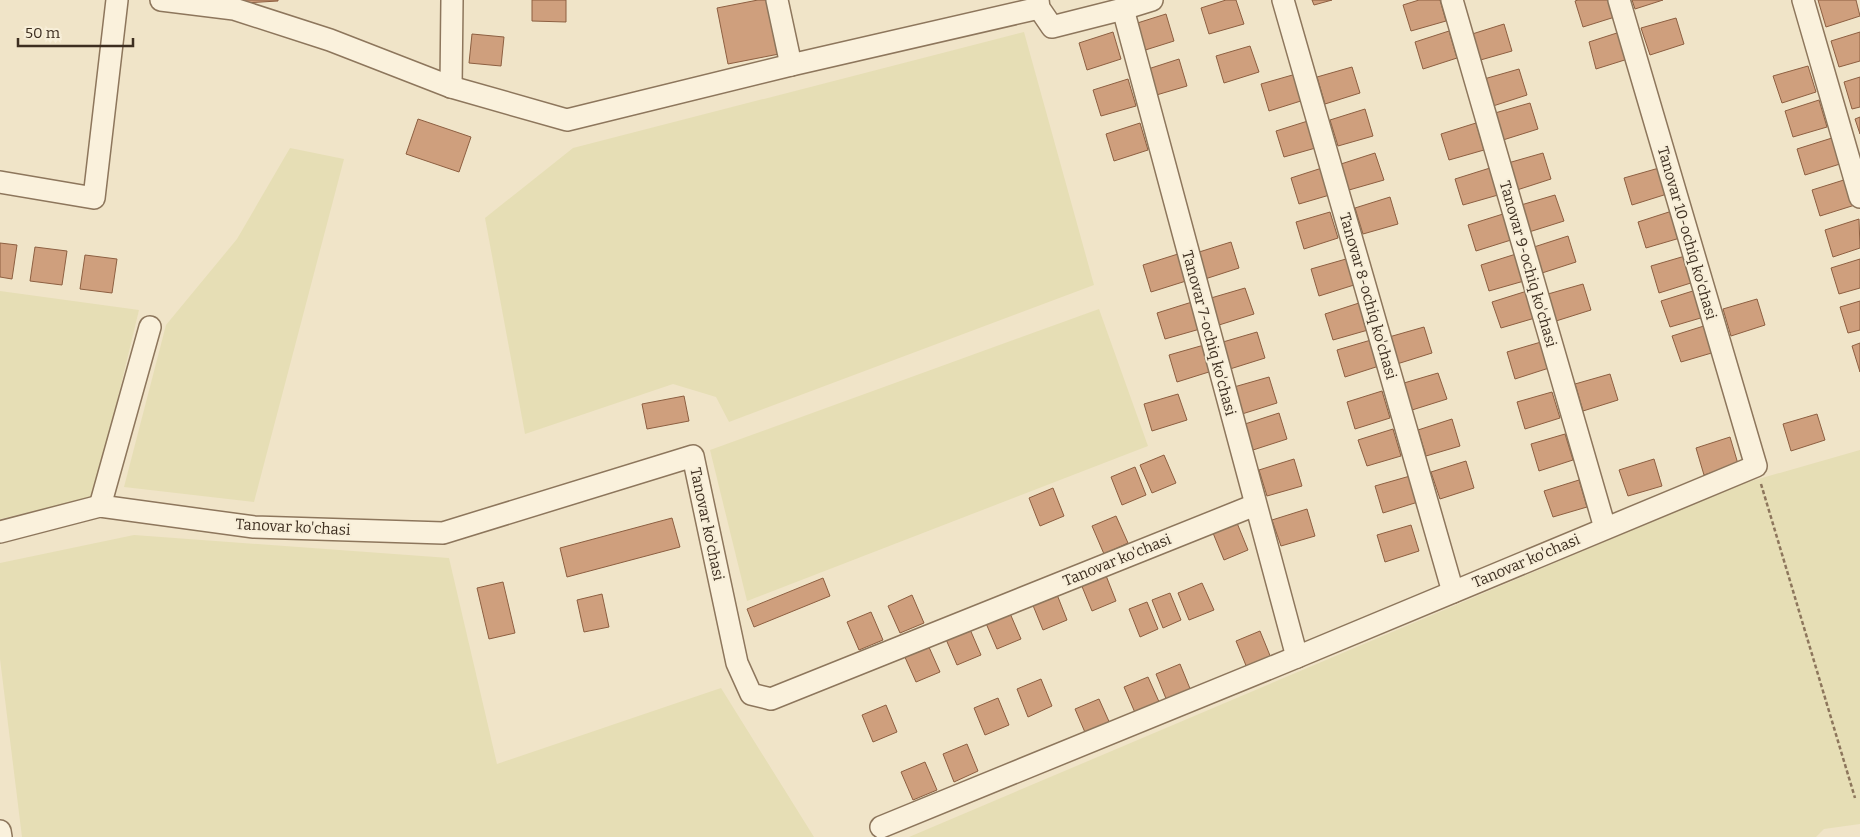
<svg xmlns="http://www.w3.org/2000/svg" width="1860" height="837" viewBox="0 0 1860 837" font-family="Bitter,serif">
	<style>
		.farmland { fill: #e6deb5 }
		.building { fill: #cf9f7d; stroke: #8d5f41 }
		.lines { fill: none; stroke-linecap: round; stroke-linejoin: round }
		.minor-casing { stroke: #8d765c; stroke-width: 24 }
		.path { stroke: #8d765c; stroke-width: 2.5; stroke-dasharray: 4 2.5; stroke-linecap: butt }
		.minor { stroke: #faf1dc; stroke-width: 21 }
		.labels { text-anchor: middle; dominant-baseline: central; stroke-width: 4; stroke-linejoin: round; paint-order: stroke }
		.street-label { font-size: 15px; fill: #3d2e20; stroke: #f7eed8 }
	</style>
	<rect width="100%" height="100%" fill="#f0e4c8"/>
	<g class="farmland">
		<polygon points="1024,32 1094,285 729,422 716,397 673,384 525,434 485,218 573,148"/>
		<polygon points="290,148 344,159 254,502 124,487 166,325 237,239"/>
		<polygon points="0,291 139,310 94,497 0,519"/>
		<polygon points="1099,309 1148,446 747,601 710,450"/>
		<polygon points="1860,450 1860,824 1824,829 1816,837 909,837 1741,484"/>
		<polygon points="134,535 449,558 497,764 721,688 814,837 22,837 0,659 0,563"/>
	</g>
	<g class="building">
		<polygon points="244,0 278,0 278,1 244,3"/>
		<polygon points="532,0 566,0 566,22 532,21"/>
		<polygon points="758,0 768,0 779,54 728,64 717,8"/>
		<polygon points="1226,0 1236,0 1244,24 1209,34 1201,8"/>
		<polygon points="1312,0 1332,0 1314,5"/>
		<polygon points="1419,0 1440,0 1446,21 1411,31 1403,5"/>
		<polygon points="1578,0 1613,0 1618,16 1583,27 1575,1"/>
		<polygon points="1632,0 1663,0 1635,9"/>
		<polygon points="1818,0 1856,0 1860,16 1826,27"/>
		<polygon points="1166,14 1174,41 1139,52 1131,25"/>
		<polygon points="1676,18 1684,44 1650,55 1641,28"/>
		<polygon points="1504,24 1512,51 1477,61 1469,35"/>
		<polygon points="1449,31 1457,58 1423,69 1415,42"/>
		<polygon points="1623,31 1631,58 1596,69 1589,42"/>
		<polygon points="1113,32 1121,59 1087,70 1079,43"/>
		<polygon points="1860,32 1860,61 1839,67 1831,41"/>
		<polygon points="472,34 504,37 501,66 469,63"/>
		<polygon points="1250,46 1259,72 1224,83 1216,56"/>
		<polygon points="1179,59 1187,86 1153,96 1145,70"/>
		<polygon points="1808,66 1816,92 1782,103 1773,76"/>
		<polygon points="1352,67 1360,93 1325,104 1317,77"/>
		<polygon points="1519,69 1527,95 1493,106 1484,79"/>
		<polygon points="1296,74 1304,100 1269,111 1261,84"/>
		<polygon points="1860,77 1860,107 1852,109 1844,82"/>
		<polygon points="1128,79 1136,106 1101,116 1093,90"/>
		<polygon points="1819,100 1827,127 1793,137 1785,111"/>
		<polygon points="1530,103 1538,129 1503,140 1495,113"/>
		<polygon points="1365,109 1373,136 1338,146 1330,120"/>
		<polygon points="1860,117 1860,134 1855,119"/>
		<polygon points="418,119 471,137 459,172 406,154"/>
		<polygon points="1311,120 1319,147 1284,157 1276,131"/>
		<polygon points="1140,123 1148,150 1114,161 1106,134"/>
		<polygon points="1476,123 1484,150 1449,160 1441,134"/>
		<polygon points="1832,138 1840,164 1805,175 1797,149"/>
		<polygon points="1375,153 1384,180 1349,190 1341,164"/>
		<polygon points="1543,153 1551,179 1517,190 1508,163"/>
		<polygon points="1325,167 1333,194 1299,204 1291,178"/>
		<polygon points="1490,168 1498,195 1463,205 1455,179"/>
		<polygon points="1659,168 1667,194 1632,205 1624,178"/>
		<polygon points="1847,179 1855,205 1820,216 1812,190"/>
		<polygon points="1555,195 1564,221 1529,232 1521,205"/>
		<polygon points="1390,197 1398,224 1363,234 1355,208"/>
		<polygon points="1672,211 1680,238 1646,248 1638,222"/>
		<polygon points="1330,212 1338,238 1304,249 1296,222"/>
		<polygon points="1503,214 1511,240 1476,251 1468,225"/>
		<polygon points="1859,219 1860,248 1833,257 1825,230"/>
		<polygon points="1568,236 1576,262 1542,273 1534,247"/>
		<polygon points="1231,242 1239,268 1205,279 1196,253"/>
		<polygon points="0,243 17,245 12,279 0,277"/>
		<polygon points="35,247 67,251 62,285 30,281"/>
		<polygon points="1178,254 1186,281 1151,292 1143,265"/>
		<polygon points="1516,254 1524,281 1489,291 1481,265"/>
		<polygon points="85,255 117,259 112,293 80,289"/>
		<polygon points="1685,256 1694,282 1659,293 1651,266"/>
		<polygon points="1346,259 1354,285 1319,296 1311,269"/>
		<polygon points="1860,259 1860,288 1839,294 1831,268"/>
		<polygon points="1583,284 1591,310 1556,321 1548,294"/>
		<polygon points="1245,288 1254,314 1219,325 1211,298"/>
		<polygon points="1696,290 1704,317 1670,327 1661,301"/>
		<polygon points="1527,291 1535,318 1501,328 1492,302"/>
		<polygon points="1757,299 1765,325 1731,336 1723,309"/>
		<polygon points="1860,301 1860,330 1848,333 1840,307"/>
		<polygon points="1192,302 1200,329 1165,339 1157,313"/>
		<polygon points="1359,303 1368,330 1333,340 1325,314"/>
		<polygon points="1707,325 1715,352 1681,362 1672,336"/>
		<polygon points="1424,327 1432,353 1397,364 1389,337"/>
		<polygon points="1257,332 1265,358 1230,369 1223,342"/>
		<polygon points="1371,340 1379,366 1345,377 1337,350"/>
		<polygon points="1541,342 1549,368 1515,379 1507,352"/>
		<polygon points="1860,343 1860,372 1852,346"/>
		<polygon points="1204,345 1212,371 1177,382 1169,355"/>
		<polygon points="1438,373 1447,399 1412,410 1404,383"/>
		<polygon points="1610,374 1618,400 1583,411 1575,384"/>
		<polygon points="1269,377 1277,403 1242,414 1234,387"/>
		<polygon points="1382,391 1390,418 1355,429 1347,402"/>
		<polygon points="1552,392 1560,418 1525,429 1517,402"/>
		<polygon points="1178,394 1187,420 1152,431 1144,404"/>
		<polygon points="684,396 689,421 647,429 642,404"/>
		<polygon points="1279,413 1287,439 1253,450 1245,424"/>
		<polygon points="1817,414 1825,440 1791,451 1783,424"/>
		<polygon points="1452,419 1460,446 1426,456 1418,430"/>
		<polygon points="1393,429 1401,456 1367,466 1358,440"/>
		<polygon points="1565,434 1573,460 1539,471 1531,444"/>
		<polygon points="1730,437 1738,464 1704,475 1696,448"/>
		<polygon points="1164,455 1176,483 1152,493 1140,465"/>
		<polygon points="1294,459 1302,486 1267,496 1259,470"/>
		<polygon points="1654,459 1662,486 1628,496 1619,470"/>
		<polygon points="1466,461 1474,488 1440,499 1431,472"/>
		<polygon points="1135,467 1146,495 1122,505 1111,477"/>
		<polygon points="1410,476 1418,502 1383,513 1375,486"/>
		<polygon points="1579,480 1587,507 1553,517 1544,491"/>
		<polygon points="1053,488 1064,516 1040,526 1029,498"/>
		<polygon points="1307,509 1315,536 1281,546 1272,520"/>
		<polygon points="1116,516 1128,543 1104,554 1092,526"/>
		<polygon points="672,518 680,547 567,577 560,548"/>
		<polygon points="1237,523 1248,550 1224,560 1213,533"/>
		<polygon points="1411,525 1419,551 1385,562 1377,535"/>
		<polygon points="1105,573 1116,601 1092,611 1081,584"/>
		<polygon points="823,578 830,596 754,627 747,609"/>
		<polygon points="503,582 515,633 489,639 477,588"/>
		<polygon points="1202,583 1214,610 1189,620 1178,593"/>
		<polygon points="1056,592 1067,620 1043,630 1032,603"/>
		<polygon points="1170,593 1181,620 1163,628 1152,600"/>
		<polygon points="602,594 609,627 584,632 577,600"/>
		<polygon points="912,595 924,623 900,633 888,606"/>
		<polygon points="1147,602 1158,629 1140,637 1129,609"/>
		<polygon points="1009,611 1021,639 997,649 985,621"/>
		<polygon points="871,612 883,640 859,650 847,622"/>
		<polygon points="969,627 981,655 957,665 945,637"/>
		<polygon points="1260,631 1271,658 1247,668 1236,641"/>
		<polygon points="928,645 940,672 916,682 904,655"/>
		<polygon points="1180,664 1191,691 1167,701 1156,674"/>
		<polygon points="1148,677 1160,704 1136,715 1124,687"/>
		<polygon points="1041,679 1052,706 1028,717 1017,689"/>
		<polygon points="998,698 1009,725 985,735 974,708"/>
		<polygon points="1099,699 1111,726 1087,737 1075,709"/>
		<polygon points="886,705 897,732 873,742 862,715"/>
		<polygon points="967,744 978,771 954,782 943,754"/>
		<polygon points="925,762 937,790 913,800 901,772"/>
	</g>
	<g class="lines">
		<defs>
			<g id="minor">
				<polyline points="161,0 234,9 330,40 451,87 567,120 791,65 1039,8"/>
				<polyline points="777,0 791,65"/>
				<polyline points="1038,0 1039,8 1052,27 1123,9 1152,0"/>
				<polyline points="1283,0 1453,592"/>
				<polyline points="1452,0 1605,528"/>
				<polyline points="1803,0 1860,197"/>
				<polyline points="1123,9 1297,657"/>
				<polyline points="451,87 452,0"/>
				<polyline points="0,182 94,198 117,0"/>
				<polyline points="100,506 150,327"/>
				<polyline points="0,532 100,506 254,527 443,533 693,456 737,663 751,694 771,699 1255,505"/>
				<polyline points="881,827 1297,657 1756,466 1619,0"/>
				<polyline points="0,831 1,837"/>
			</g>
		</defs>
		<use href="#minor" class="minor-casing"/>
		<polyline class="path" points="1761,484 1855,798"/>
		<use href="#minor" class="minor"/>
	</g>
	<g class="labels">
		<g class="street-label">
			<text transform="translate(1687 233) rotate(74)">Tanovar 10-ochiq ko'chasi</text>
			<text transform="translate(1528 264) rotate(74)">Tanovar 9-ochiq ko'chasi</text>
			<text transform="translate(1368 296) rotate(74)">Tanovar 8-ochiq ko'chasi</text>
			<text transform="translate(1209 333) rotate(75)">Tanovar 7-ochiq ko'chasi</text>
			<text transform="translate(707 524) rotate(78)">Tanovar ko'chasi</text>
			<text transform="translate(293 527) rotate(3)">Tanovar ko'chasi</text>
			<text transform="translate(1117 560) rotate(-22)">Tanovar ko'chasi</text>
			<text transform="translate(1526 561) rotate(-23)">Tanovar ko'chasi</text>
		</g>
	</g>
	<path d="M18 38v8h115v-8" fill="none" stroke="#3d2e20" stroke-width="2.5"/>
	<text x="25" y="38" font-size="15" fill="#3d2e20" stroke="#f7eed8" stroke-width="4" paint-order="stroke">50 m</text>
</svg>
